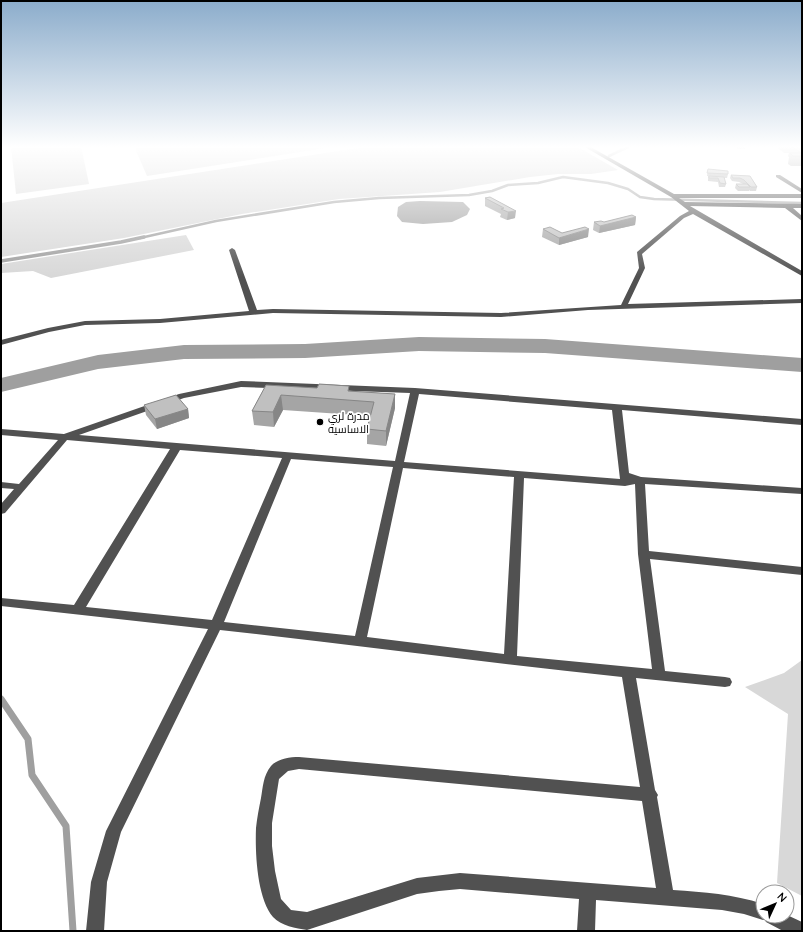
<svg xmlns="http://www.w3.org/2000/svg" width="803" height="932" viewBox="0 0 803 932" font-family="Quicksand,Cairo,sans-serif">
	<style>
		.green { fill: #d8d8d8 }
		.water { fill: #9f9f9f }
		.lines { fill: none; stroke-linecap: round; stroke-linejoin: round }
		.stream-far2 { stroke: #9f9f9f; stroke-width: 2.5 }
		.stream-far1 { stroke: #9f9f9f; stroke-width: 3.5 }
		.stream { stroke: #9f9f9f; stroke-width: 7 }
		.river { fill: #9f9f9f; fill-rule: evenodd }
		.minor { fill: #515151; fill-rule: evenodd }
		.wall { fill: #a5a5a5 }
		.shaded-wall { fill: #868686 }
		.building { fill: #c0c0c0; stroke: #868686 }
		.poi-dot { fill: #000; stroke: #fff; stroke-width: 1.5 }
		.labels { text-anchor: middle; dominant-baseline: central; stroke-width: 3.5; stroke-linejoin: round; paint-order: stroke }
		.poi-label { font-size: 11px; fill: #000; stroke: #fff; text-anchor: start }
	</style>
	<rect width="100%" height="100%" fill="#fff"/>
	<g class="green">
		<polygon points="11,146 81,146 89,184 16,194"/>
		<polygon points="134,146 338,146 147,176"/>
		<polygon points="371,146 576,146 618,170 591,174 558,174 530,177 440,192 339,199 242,214 124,238 1,257 1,203"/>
		<polygon points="186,235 194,250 51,278 33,271 1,273 1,264"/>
		<polygon points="802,660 802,896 777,883 788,714 745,687 784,673"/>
	</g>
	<polygon class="water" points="420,201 463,202 470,209 467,215 452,222 423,224 402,222 397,216 398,207 406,202"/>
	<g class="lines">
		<g class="stream-far2">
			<polyline points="609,156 630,146"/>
			<polyline points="140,238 216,221 334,202 379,198 469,195 492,191 508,185 538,183 563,177 608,183 628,189 640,197 654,199 802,203"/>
		</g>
		<polyline class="stream-far1" points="1,261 121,242 144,237"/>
		<polyline class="stream" points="1,699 28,739 32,775 66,826 73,931"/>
		<polygon class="river" points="419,337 545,339 802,358 802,372 545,353 419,351 305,358 184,359 98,369 1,392 1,378 98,355 184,345 305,344"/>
		<g class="minor">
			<polygon points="583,146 589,146 674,194 802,194 802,198 679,198 685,202 802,204 802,208 793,208 802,216 802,221 785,208 690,206 802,271 802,276 693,214 684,218 642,254 645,268 628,304 802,299 802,303 588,310 501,317 273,313 160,323 85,325 49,332 1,345 1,340 48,328 85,321 160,319 249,311 229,250 232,248 235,250 257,310 273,309 501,313 621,305 639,268 637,252 680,216 689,211 671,197"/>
			<polygon points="776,175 780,175 802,189 802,193 776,177"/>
			<path d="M241,381L415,388L802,419V425L622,410L629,473L641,477L802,488V494L645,484L649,551L802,567V575L650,559L665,671L725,677L730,678L732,682L730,686L725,687L636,678L655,790L658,795L657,797L673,890C704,892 733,894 763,904V916H787V915L802,922V931H783L766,922L765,920H763L744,914L722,910L596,900L595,931H577L579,899L460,889L439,891L417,894L307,930C296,928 281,926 273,917C257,898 255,853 256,828C257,818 259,808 261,798C263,787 263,776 271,766C277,759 289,757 299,757L640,787L622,677C488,663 354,645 220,630L121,832L107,882L104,931H86L91,882L106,831L208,629L1,606V598L74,605L170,449L67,440L5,513L1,514V504L14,489L1,488V482L19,484L58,440L1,435V429L64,434L179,394ZM241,387L410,393L395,461L79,435L184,398ZM419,394L612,410L620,479L404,462ZM180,450L282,458L212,620L86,607ZM291,459L393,467L355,636L224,622ZM403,468L514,477L504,654L367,637ZM524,478L625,486L635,484L638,554L652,669L517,656ZM299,769L642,801L656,888L460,873L417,878L307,912L291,910L281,899L275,871L272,846V823L279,779L288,771Z"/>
		</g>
	</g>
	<g class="wall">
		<polygon points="735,146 746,146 745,149 738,149"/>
		<polygon points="779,146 802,146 802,166 791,166 788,164 789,157 788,156 789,153 784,153 778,148"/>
		<polygon points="708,169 728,174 727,178 724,178 726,184 725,187 719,187 718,182 708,181 708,176 707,176"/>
		<polygon points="731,175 750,176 757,187 756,191 750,191 749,190 749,191 738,191 735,188 736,184 743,184 739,182 732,181 730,178"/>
		<polygon points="490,197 515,218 507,220 500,217 501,214 485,206 485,198"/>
		<polygon points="636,217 635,225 599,233 593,230 594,222 604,222"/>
		<polygon points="543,229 562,233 588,237 559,245 542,237"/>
		<polygon points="266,385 395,394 395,408 386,446 367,444 367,429 370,416 283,410 274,427 254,425 252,411"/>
		<polygon points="144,405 188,409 189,418 157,429 146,415"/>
	</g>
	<g class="shaded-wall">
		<polygon points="516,211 515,218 507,220 508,212"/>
		<polygon points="636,217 635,225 599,233 600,226"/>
		<polygon points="589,229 588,237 559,245 559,238"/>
		<polygon points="395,394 395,408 386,446 386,431"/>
		<polygon points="281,395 283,410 274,427 273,412"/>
		<polygon points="188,409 189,418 157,429 155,419"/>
	</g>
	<g class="building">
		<polygon points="791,146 802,146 802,156 793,156 790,153 801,153"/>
		<polygon points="708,169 728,171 728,174 707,173"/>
		<polygon points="731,175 750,176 757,187 751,187 744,180 740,178 733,178"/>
		<polygon points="709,176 724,177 726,184 720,183 718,178 709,178"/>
		<polygon points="736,184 747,184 750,187 739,187"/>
		<polygon points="490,197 516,211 508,212 501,209 504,208 485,198"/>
		<polygon points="632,215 636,217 600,226 594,222 601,221 604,222"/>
		<polygon points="550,227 562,233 585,227 589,229 559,238 543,229"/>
		<polygon points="319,384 349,386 348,391 395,394 386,431 367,429 374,402 281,395 273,412 252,411 266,385 317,388"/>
		<polygon points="176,395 188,409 155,419 144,405"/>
	</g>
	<linearGradient id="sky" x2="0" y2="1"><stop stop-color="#8baccb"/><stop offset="0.53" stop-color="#fff"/><stop offset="1" stop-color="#fff" stop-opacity="0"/></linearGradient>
	<rect width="803" height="277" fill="url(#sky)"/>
	<circle class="poi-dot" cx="320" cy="422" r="4"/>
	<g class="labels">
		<g class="poi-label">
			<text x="328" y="416">مدرة لري<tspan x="328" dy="13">الاساسیه</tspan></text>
		</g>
	</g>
	<rect width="803" height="932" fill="none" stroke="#000000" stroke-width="4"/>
	<g transform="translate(775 904) rotate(46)"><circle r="19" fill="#ffffff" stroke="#999999"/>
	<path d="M0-3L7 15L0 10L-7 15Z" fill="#000000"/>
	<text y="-6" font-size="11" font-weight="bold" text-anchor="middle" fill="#000000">N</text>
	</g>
</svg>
